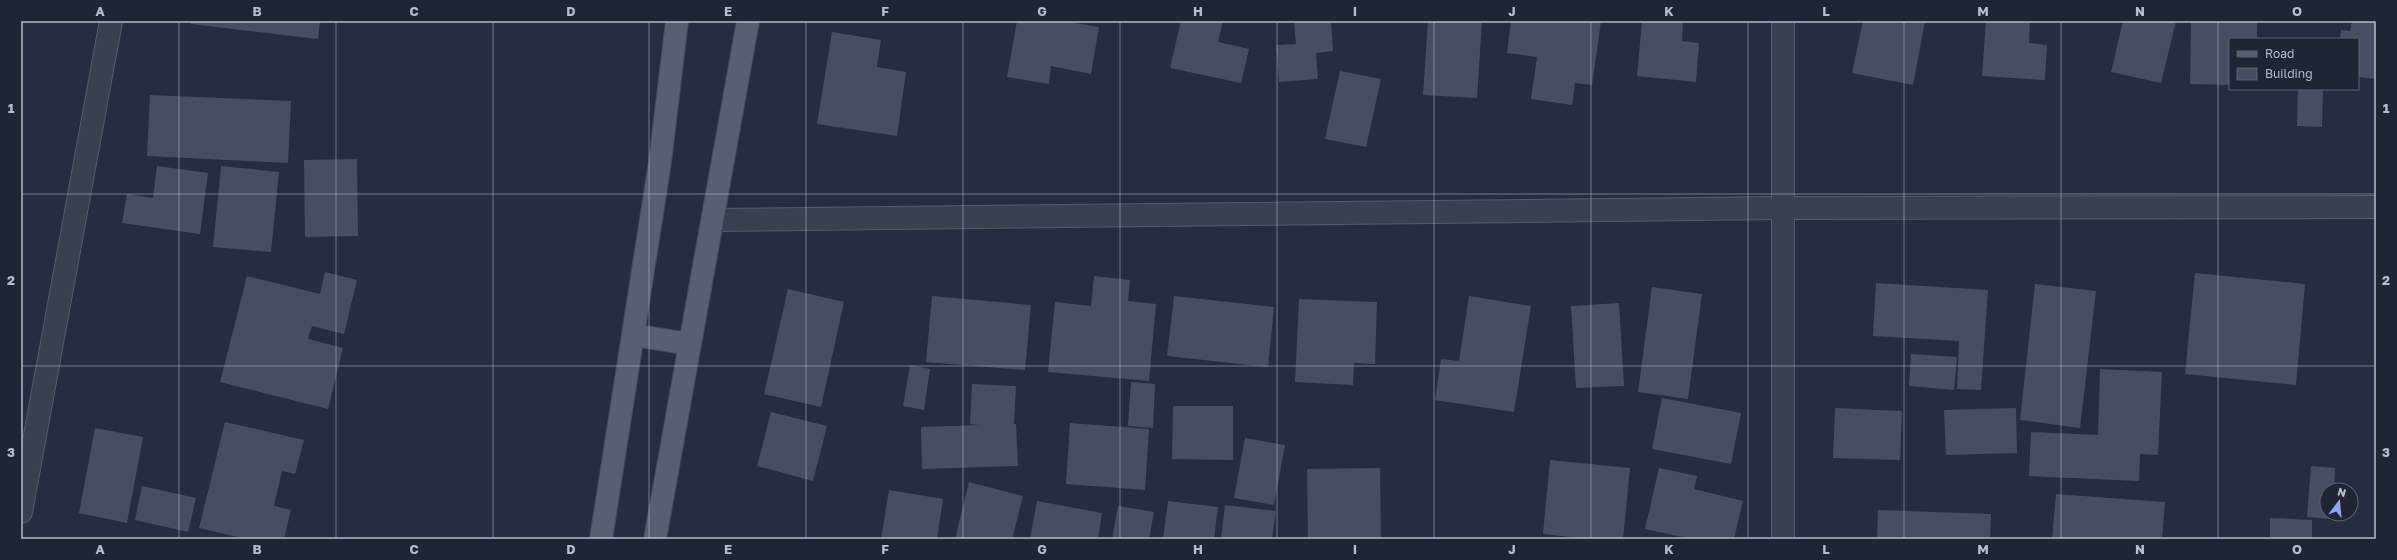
<svg xmlns="http://www.w3.org/2000/svg" width="2397" height="560" viewBox="0 0 2397 560" font-family="'Golos Text',sans-serif">
	<style>
		.building { fill: #474e64 }
		.lines { fill: none; stroke-linecap: round; stroke-linejoin: round }
		.minor-casing { stroke: #555b6a; stroke-width: 24 }
		.major-casing { stroke: #444959; stroke-width: 24 }
		.minor { stroke: #3a4050; stroke-width: 22 }
		.major { stroke: #585f70; stroke-width: 22 }
		.grid { fill: none; stroke: #b7bbca; stroke-width: 1; stroke-opacity: 0.55 }
		.neatline { fill: none; stroke: #b7bbca; stroke-width: 1.5 }
		.grid-label { font-size: 13px; text-anchor: middle; font-weight: bold; fill: #b7bbca }
	</style>
	<rect width="100%" height="100%" fill="#262d40"/>
	<g class="building">
		<polygon points="191,21 320,21 318,39 191,24"/>
		<polygon points="1017,21 1064,21 1099,27 1091,74 1051,66 1049,84 1007,77"/>
		<polygon points="1181,21 1223,21 1218,42 1249,49 1241,83 1170,68"/>
		<polygon points="1331,21 1333,51 1316,53 1318,79 1279,82 1276,45 1296,44 1294,22"/>
		<polygon points="1428,21 1482,21 1477,98 1423,95"/>
		<polygon points="1511,21 1601,21 1592,85 1575,83 1572,105 1531,99 1537,57 1507,53"/>
		<polygon points="1642,21 1683,21 1682,41 1699,43 1696,82 1637,76"/>
		<polygon points="1863,21 1925,21 1913,85 1852,73"/>
		<polygon points="1986,21 2030,21 2029,43 2047,45 2045,80 1982,76"/>
		<polygon points="2123,21 2176,21 2161,83 2111,72"/>
		<polygon points="2191,21 2257,21 2257,39 2230,39 2230,85 2190,84"/>
		<polygon points="2352,21 2376,21 2376,79 2358,77 2358,39 2340,39 2341,30 2350,31"/>
		<polygon points="832,32 881,40 877,67 906,72 897,136 817,124"/>
		<polygon points="1340,71 1381,79 1366,147 1325,139"/>
		<polygon points="2298,89 2323,89 2322,127 2297,126"/>
		<polygon points="150,95 291,101 288,163 147,156"/>
		<polygon points="357,159 358,236 305,237 304,160"/>
		<polygon points="157,166 208,173 200,234 122,223 127,194 153,198"/>
		<polygon points="221,166 279,172 271,252 213,247"/>
		<polygon points="325,272 357,280 344,334 312,326 308,339 343,348 328,409 220,382 247,276 320,294"/>
		<polygon points="2195,273 2305,284 2296,385 2185,374"/>
		<polygon points="1094,276 1130,280 1128,301 1156,304 1149,381 1048,372 1055,302 1091,306"/>
		<polygon points="1876,283 1988,290 1981,390 1957,389 1959,341 1873,336"/>
		<polygon points="2035,284 2096,291 2080,428 2020,420"/>
		<polygon points="1652,287 1702,294 1688,399 1638,392"/>
		<polygon points="788,289 844,302 821,407 764,394"/>
		<polygon points="932,296 1031,305 1025,370 926,362"/>
		<polygon points="1174,296 1274,307 1268,367 1167,356"/>
		<polygon points="1469,296 1531,306 1514,412 1435,400 1441,359 1459,361"/>
		<polygon points="1299,299 1377,302 1375,364 1354,363 1353,385 1295,382"/>
		<polygon points="1619,303 1624,386 1576,388 1571,306"/>
		<polygon points="1911,354 1957,357 1954,390 1909,386"/>
		<polygon points="910,365 930,369 924,410 903,406"/>
		<polygon points="2100,369 2162,372 2158,455 2140,454 2139,481 2029,476 2031,432 2098,435"/>
		<polygon points="1131,382 1155,384 1153,428 1128,426"/>
		<polygon points="972,384 1016,386 1014,424 1016,424 1018,466 922,469 921,427 979,425 970,424"/>
		<polygon points="1662,398 1741,413 1731,464 1652,449"/>
		<polygon points="1173,406 1233,406 1233,460 1172,459"/>
		<polygon points="1835,408 1902,411 1900,460 1833,458"/>
		<polygon points="2016,408 2017,453 1946,455 1944,410"/>
		<polygon points="771,412 827,426 813,481 757,466"/>
		<polygon points="225,422 304,440 295,474 282,471 274,506 291,510 284,539 246,539 199,528"/>
		<polygon points="1070,423 1149,429 1145,490 1066,484"/>
		<polygon points="95,428 143,437 127,523 79,513"/>
		<polygon points="1245,438 1285,445 1274,505 1234,498"/>
		<polygon points="1550,460 1630,468 1623,539 1589,539 1543,534"/>
		<polygon points="2311,466 2335,468 2334,490 2327,490 2327,514 2332,514 2332,519 2307,517"/>
		<polygon points="1380,468 1381,539 1308,539 1307,469"/>
		<polygon points="1659,468 1697,476 1694,489 1743,501 1734,539 1691,539 1645,529"/>
		<polygon points="969,482 1023,496 1012,539 955,539"/>
		<polygon points="142,486 196,498 188,532 135,520"/>
		<polygon points="889,490 943,499 937,539 881,539"/>
		<polygon points="2056,494 2165,502 2162,539 2052,539"/>
		<polygon points="1037,501 1102,513 1098,539 1030,539"/>
		<polygon points="1168,501 1218,507 1214,539 1163,539"/>
		<polygon points="1225,505 1276,511 1272,539 1221,539"/>
		<polygon points="1118,506 1154,512 1149,539 1112,539"/>
		<polygon points="1878,510 1991,514 1990,539 1877,539"/>
		<polygon points="2270,518 2312,520 2312,539 2270,539"/>
	</g>
	<g class="lines">
		<defs>
			<g id="minor">
				<polyline points="713,220 1783,208 2376,207"/>
				<polyline points="21,512 111,21"/>
				<polyline points="1783,539 1783,21"/>
			</g>
			<g id="major">
				<polyline points="633,335 690,344"/>
				<polyline points="601,539 660,162 677,21"/>
				<polyline points="655,539 748,21"/>
			</g>
		</defs>
		<use href="#minor" class="minor-casing"/>
		<use href="#major" class="major-casing"/>
		<use href="#minor" class="minor"/>
		<use href="#major" class="major"/>
	</g>
	<path class="grid" d="M179,21V539M336,21V539M493,21V539M649,21V539M806,21V539M963,21V539M1120,21V539M1277,21V539M1434,21V539M1591,21V539M1748,21V539M1904,21V539M2061,21V539M2218,21V539M21,194H2376M21,366H2376"/>
	<rect width="2397" height="560" fill="none" stroke="#1f2535" stroke-width="44"/>
	<rect x="2229" y="38" width="130" height="52" fill="#1f2535" stroke="#5c6171"/>
	<rect x="2237" y="51" width="20" height="6" fill="#585f70" stroke="#5c6171"/>
	<text x="2265" y="58" font-size="12" fill="#b7bbca">Road</text>
	<rect x="2237" y="68" width="20" height="12" fill="#474e64" stroke="#5c6171"/>
	<text x="2265" y="78" font-size="12" fill="#b7bbca">Building</text>
	<g transform="translate(2339 502) rotate(16)"><circle r="19" fill="#1f2535" stroke="#5c6171"/>
	<path d="M0-3L7 15L0 10L-7 15Z" fill="#90a7f6"/>
	<text y="-6" font-size="11" font-weight="bold" text-anchor="middle" fill="#b7bbca">N</text>
	</g>
	<rect x="22" y="22" width="2353" height="516" class="neatline"/>
	<g class="grid-label">
		<text x="100" y="16">A</text>
		<text x="257" y="16">B</text>
		<text x="414" y="16">C</text>
		<text x="571" y="16">D</text>
		<text x="728" y="16">E</text>
		<text x="885" y="16">F</text>
		<text x="1042" y="16">G</text>
		<text x="1198" y="16">H</text>
		<text x="1355" y="16">I</text>
		<text x="1512" y="16">J</text>
		<text x="1669" y="16">K</text>
		<text x="1826" y="16">L</text>
		<text x="1983" y="16">M</text>
		<text x="2140" y="16">N</text>
		<text x="2297" y="16">O</text>
		<text x="11" y="113">1</text>
		<text x="2386" y="113">1</text>
		<text x="11" y="285">2</text>
		<text x="2386" y="285">2</text>
		<text x="11" y="457">3</text>
		<text x="2386" y="457">3</text>
		<text x="100" y="554">A</text>
		<text x="257" y="554">B</text>
		<text x="414" y="554">C</text>
		<text x="571" y="554">D</text>
		<text x="728" y="554">E</text>
		<text x="885" y="554">F</text>
		<text x="1042" y="554">G</text>
		<text x="1198" y="554">H</text>
		<text x="1355" y="554">I</text>
		<text x="1512" y="554">J</text>
		<text x="1669" y="554">K</text>
		<text x="1826" y="554">L</text>
		<text x="1983" y="554">M</text>
		<text x="2140" y="554">N</text>
		<text x="2297" y="554">O</text>
	</g>
</svg>
